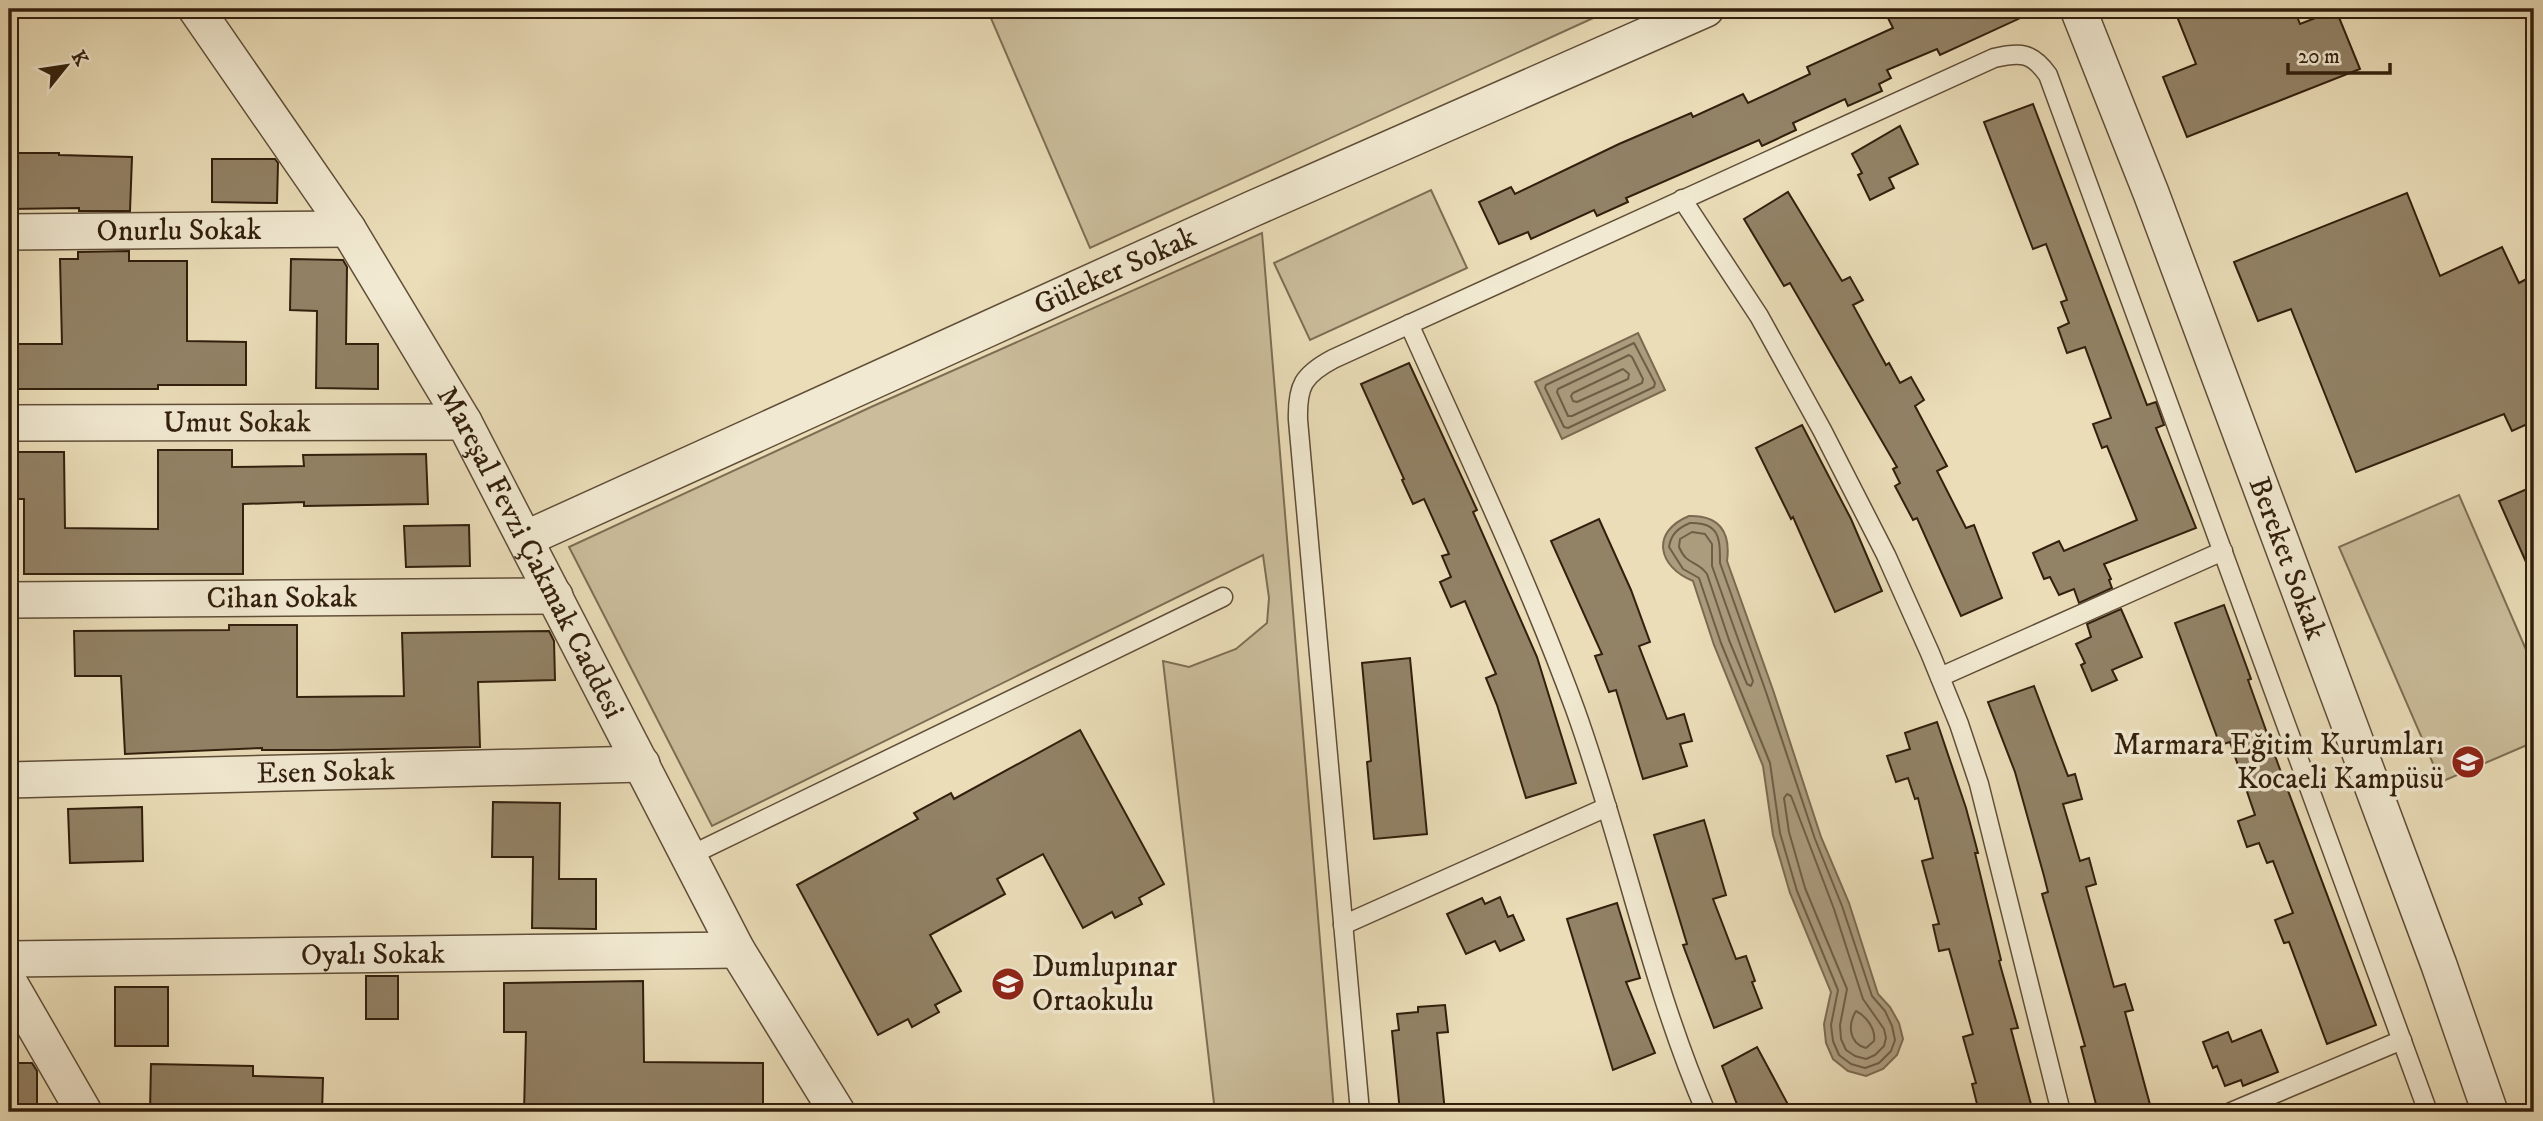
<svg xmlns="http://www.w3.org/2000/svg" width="2543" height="1121" viewBox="0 0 2543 1121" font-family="'IM FELL DW Pica',serif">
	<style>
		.green { fill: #cbbd9b; stroke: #7e6e54; stroke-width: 2 }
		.water { fill: #ab9c7e; stroke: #7b6a51; stroke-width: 2 }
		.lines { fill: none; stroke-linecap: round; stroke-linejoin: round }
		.shore { stroke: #6e5e46; stroke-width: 2 }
		.building { fill: #928266; stroke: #321f0d; stroke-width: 2 }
		.lane-casing { stroke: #604e38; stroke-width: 21 }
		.street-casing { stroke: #604e38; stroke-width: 38 }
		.lane { stroke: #f1e9d1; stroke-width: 18 }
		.street { stroke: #f1e9d1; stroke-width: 35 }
		.labels { text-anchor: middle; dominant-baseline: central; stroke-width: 7; stroke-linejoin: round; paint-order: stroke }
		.street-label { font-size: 30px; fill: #321f0d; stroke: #f1e9d1 }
		.poi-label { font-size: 30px; fill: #321f0d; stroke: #f1e9d1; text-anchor: end }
	</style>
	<rect width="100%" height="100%" fill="#eaddb8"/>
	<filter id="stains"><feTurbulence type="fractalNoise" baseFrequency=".00286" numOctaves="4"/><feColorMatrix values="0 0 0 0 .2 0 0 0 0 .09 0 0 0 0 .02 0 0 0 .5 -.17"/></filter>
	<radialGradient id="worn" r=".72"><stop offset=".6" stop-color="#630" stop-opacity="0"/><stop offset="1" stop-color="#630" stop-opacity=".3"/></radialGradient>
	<g class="green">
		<polygon points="987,9 1613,9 1090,248"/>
		<polygon points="1431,190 1467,268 1310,340 1274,263"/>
		<polygon points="1262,233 1334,1112 1215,1112 1163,661 1189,667 1236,649 1267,623 1269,598 1263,555 712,826 569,547 871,407"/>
		<polygon points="2459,495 2534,668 2534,742 2441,782 2339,547"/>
	</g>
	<g class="water">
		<polygon points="1638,333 1665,390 1562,439 1535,382"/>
		<path d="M1689,516C1719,515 1731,532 1727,561L1773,690L1821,837L1849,903L1878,994L1890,1007L1899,1023L1903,1039L1897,1055L1883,1069L1866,1076L1848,1071L1833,1059L1826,1043L1824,1024L1831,992L1790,893L1773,835L1763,766L1714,645L1693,581C1658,567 1650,532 1689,516Z"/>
	</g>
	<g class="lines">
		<g class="shore">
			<polygon points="1634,343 1655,383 1654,387 1568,428 1564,427 1545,388 1546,385"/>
			<polygon points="1629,355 1632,357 1643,379 1642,383 1572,416 1568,416 1557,392 1558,389"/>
			<polygon points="1623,369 1629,374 1628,379 1577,402 1573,401 1571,396 1573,393"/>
			<path d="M1690,523C1720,522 1720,539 1720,563L1766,692L1815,839L1842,906L1872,996L1885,1011L1892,1026L1895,1040L1891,1051L1879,1063L1865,1068L1851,1064L1839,1055L1833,1041L1831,1025L1838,990L1797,891L1780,833L1770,763L1721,643L1699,578L1683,569L1669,547C1671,534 1678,528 1690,523Z"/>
			<path d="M1692,532L1705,534L1712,544V566L1753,681L1751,686L1747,684L1729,640L1707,574C1697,560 1687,566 1679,547L1680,539Z"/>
			<polygon points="1787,794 1791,796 1834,909 1863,999 1884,1029 1886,1038 1884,1046 1875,1055 1866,1059 1855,1056 1846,1050 1841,1039 1840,1025 1847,989 1805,888 1789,832 1784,798"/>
			<path d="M1856,1011C1866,1016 1876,1029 1874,1041L1866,1048C1848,1043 1848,1024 1856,1011Z"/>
		</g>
	</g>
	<g class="building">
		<polygon points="1909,9 2040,9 1940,55 1937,49 1887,70 1891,78 1879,84 1882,91 1848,106 1845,99 1793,123 1796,130 1762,146 1759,140 1626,198 1628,202 1597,216 1594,210 1531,239 1528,232 1499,244 1479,202 1511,187 1515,194 1619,144 1691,113 1693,117 1743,94 1748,103 1810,74 1807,67 1893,28 1888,18"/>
		<polygon points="2174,9 2294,9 2300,24 2336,10 2360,69 2187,137 2163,77 2196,64"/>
		<polygon points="2033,104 2147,405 2156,402 2164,425 2156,428 2196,528 2104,564 2111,579 2109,580 2112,588 2079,603 2074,589 2059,595 2050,577 2044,579 2033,553 2059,541 2064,551 2137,520 2107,446 2102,448 2093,424 2111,418 2085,347 2067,353 2058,328 2069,323 2061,302 2067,300 2046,244 2033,249 1984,122"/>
		<polygon points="1900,126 1918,164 1889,178 1894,188 1870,200 1858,175 1862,173 1852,154"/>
		<polygon points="9,153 59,153 59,155 132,157 130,211 79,211 79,208 9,209"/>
		<polygon points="212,159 275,159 278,163 277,203 212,202"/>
		<polygon points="1788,192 1842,281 1850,277 1863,300 1853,305 1886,365 1889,363 1900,383 1911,377 1924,400 1915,406 1947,466 1937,471 1966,528 1974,525 2002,598 1961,616 1917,518 1913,520 1895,486 1900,483 1893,469 1897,467 1790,283 1784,286 1744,219"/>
		<polygon points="2407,193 2440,276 2502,247 2519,283 2534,275 2534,421 2512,431 2504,414 2356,472 2291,309 2258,321 2234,262"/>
		<polygon points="129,251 129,261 187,261 187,341 246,342 246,385 158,385 158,389 9,389 9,344 62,344 60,259 78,259 78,252"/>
		<polygon points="291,259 343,260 347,267 346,344 378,344 378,389 316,388 317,311 290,310"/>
		<polygon points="1409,363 1477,510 1473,512 1537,657 1576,783 1526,798 1497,705 1486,678 1496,674 1465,601 1451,607 1440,582 1451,577 1442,556 1449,554 1424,499 1413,504 1402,480 1404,479 1361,384"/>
		<polygon points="1802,425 1851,519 1882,591 1835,612 1793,517 1791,519 1756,448"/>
		<polygon points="158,450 232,450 232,467 304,466 303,455 426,454 428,504 304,506 304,502 243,504 243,574 24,574 24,499 9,499 9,452 64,452 65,528 158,529"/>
		<polygon points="2534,486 2534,580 2499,501"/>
		<polygon points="1599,519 1631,590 1650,642 1639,646 1667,719 1684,714 1692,741 1680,744 1687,766 1643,779 1616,690 1609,692 1595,656 1602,654 1551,541"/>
		<polygon points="469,525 470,566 406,567 404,526"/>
		<polygon points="2224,605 2251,679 2248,680 2278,764 2376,1025 2327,1044 2289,942 2284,943 2275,920 2293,913 2273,861 2267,863 2259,843 2247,847 2238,821 2255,815 2230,742 2220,745 2175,623"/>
		<polygon points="2121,609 2142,657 2112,670 2117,680 2092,691 2081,665 2085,663 2076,644 2091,637 2087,624"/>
		<polygon points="229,625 297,625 297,697 404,696 402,633 549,631 554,641 555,680 478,682 480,747 331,750 262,750 262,748 125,754 121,676 75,676 74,631 229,630"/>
		<polygon points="1410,658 1427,834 1374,839 1367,762 1371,761 1362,663"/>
		<polygon points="2034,686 2068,776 2075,774 2082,799 2063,804 2080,861 2089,858 2096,884 2086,887 2114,987 2125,984 2133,1010 2125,1012 2152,1112 2098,1112 2081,1047 2085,1046 2042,894 2048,892 2044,876 2015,772 1988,702"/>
		<polygon points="1937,722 1966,808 1978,853 1975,853 2001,960 1999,961 2018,1028 2011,1029 2033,1112 1979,1112 1972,1084 1976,1083 1963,1037 1973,1034 1949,949 1939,951 1933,925 1939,924 1922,861 1933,858 1918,798 1915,799 1908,778 1896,782 1887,756 1910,749 1905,733"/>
		<polygon points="1080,730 1164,884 1139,898 1142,904 1115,918 1112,912 1083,928 1043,854 997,879 1005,894 930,935 961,991 935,1005 939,1012 912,1027 908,1019 878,1035 797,885 918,819 914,813 951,793 954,799"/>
		<polygon points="493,802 560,803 559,879 596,879 596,929 532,928 533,857 492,857"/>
		<polygon points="142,807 143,861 70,863 68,809"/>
		<polygon points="1704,820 1726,895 1713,899 1736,959 1746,956 1755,981 1752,982 1762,1008 1714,1028 1683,945 1687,944 1654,835"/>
		<polygon points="1500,897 1508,917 1513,915 1524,940 1500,951 1495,941 1466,954 1447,914 1482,898 1485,904"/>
		<polygon points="1617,903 1640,978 1626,982 1655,1053 1613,1070 1567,919"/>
		<rect x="366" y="976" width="32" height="43"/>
		<polygon points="643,981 644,1062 763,1063 763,1112 524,1112 526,1032 504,1032 504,983"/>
		<rect x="115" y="987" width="53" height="59"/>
		<polygon points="1445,1005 1448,1032 1437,1033 1445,1112 1400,1112 1392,1031 1399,1030 1397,1014 1418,1012 1418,1007"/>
		<polygon points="2261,1030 2278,1072 2243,1086 2241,1080 2225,1086 2217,1066 2213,1068 2203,1042 2228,1032 2232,1042"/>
		<polygon points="1757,1047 1792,1112 1740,1112 1722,1066"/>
		<polygon points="9,1063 32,1063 37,1071 37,1112 9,1112"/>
		<polygon points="151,1064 253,1066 253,1076 323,1078 322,1112 150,1112"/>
	</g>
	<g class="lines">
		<defs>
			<g id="lane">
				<polyline points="1682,199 1759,316 1822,430 1886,555 1930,653 1959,724 1979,784 2061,1112"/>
				<path d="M1409,324C1466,451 1527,578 1575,709C1623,842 1650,982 1706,1112"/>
				<polyline points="1940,677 2223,551"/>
				<polyline points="689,856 1223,597"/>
				<polyline points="1343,925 1607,807"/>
				<path d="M1360,1112L1298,420C1297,386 1303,375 1333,359L1994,58C2020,52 2032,52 2048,75L2428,1112"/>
				<polyline points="2231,1112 2402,1040"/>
			</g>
			<g id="street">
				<path id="s1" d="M196,9L348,229L464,422L737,950L837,1112"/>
				<path id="s2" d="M2078,9L2151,193L2439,965L2490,1112"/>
				<path id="s3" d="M9,232L348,229"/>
				<path id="s4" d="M9,423L464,422"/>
				<path id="s5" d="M525,539L1252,209L1706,9"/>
				<path id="s6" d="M9,600L555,596"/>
				<path id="s7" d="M9,780L642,764"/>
				<path id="s8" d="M9,959L737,950"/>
				<polyline points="9,982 84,1112"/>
			</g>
		</defs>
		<use href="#lane" class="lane-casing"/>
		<use href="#street" class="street-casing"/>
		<use href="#lane" class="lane"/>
		<use href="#street" class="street"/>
	</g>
	<defs>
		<symbol id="school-disc" viewBox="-11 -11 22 22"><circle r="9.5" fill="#8f2418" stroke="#f1e9d1"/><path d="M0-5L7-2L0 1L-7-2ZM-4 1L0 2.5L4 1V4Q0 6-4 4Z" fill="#fff"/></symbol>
	</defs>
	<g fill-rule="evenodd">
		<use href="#school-disc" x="2449" y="743" width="38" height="38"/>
		<use href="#school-disc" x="989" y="965" width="38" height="38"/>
	</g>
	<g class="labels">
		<g class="street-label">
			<text stroke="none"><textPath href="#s3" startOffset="170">Onurlu Sokak</textPath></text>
			<text stroke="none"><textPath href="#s5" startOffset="648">Güleker Sokak</textPath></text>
			<text stroke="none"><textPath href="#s4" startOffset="228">Umut Sokak</textPath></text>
			<text stroke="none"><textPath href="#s1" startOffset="639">Mareşal Fevzi Çakmak Caddesi</textPath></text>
			<text stroke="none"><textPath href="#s2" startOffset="588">Bereket Sokak</textPath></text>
			<text stroke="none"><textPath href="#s6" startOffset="273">Cihan Sokak</textPath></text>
			<text stroke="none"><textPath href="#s7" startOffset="317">Esen Sokak</textPath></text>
			<text stroke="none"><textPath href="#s8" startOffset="364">Oyalı Sokak</textPath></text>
		</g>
		<g class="poi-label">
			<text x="2444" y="745">Marmara Eğitim Kurumları<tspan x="2444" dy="34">Kocaeli Kampüsü</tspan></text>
			<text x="1032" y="967" text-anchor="start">Dumlupınar<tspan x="1032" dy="34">Ortaokulu</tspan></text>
		</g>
	</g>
	<rect width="2543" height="1121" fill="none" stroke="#eaddb8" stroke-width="35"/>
	<rect x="10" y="10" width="2522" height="1100" fill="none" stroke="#321f0d" stroke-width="3.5"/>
	<rect x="18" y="18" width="2508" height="1086" fill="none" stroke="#321f0d" stroke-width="2"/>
	<g transform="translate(66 66) rotate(60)" stroke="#f1e9d1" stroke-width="5" paint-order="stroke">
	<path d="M0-5L12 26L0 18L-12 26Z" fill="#321f0d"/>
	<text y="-10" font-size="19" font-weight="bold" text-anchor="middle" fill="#321f0d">K</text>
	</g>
	<path d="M2288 63v10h102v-10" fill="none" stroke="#321f0d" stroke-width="3.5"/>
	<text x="2298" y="63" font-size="21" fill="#321f0d" stroke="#f1e9d1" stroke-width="5" paint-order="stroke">20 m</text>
	<rect width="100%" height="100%" filter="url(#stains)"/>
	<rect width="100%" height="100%" fill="url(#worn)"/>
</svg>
